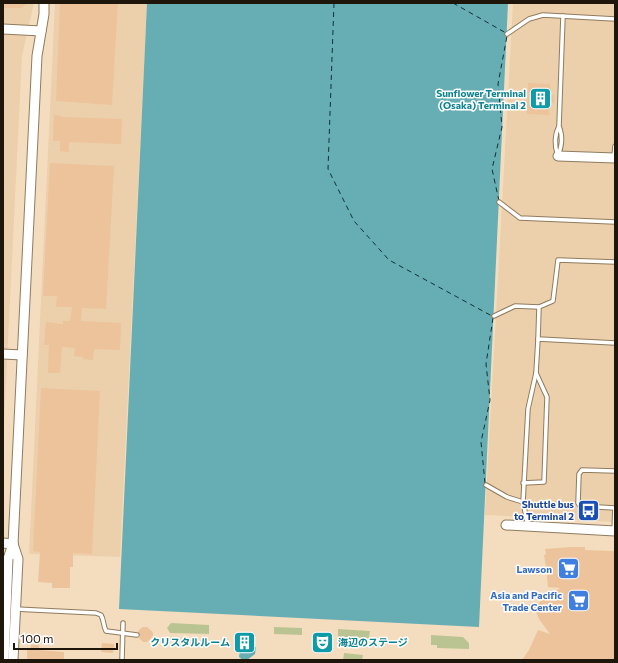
<svg xmlns="http://www.w3.org/2000/svg" width="618" height="663" viewBox="0 0 618 663" font-family="Commissioner,'Noto Sans JP',sans-serif">
	<style>
		.built { fill: #ecd0ab }
		.green { fill: #bac492 }
		.water { fill: #67aeb4 }
		.lines { fill: none; stroke-linecap: round; stroke-linejoin: round }
		.ferry { stroke: #0e3235; stroke-width: 1; stroke-dasharray: 5 4; stroke-linecap: butt }
		.building { fill: #ecc39a }
		.lane-casing { stroke: #8f7b5e; stroke-width: 5.5 }
		.secondary-casing { stroke: #8f7b5e; stroke-width: 11 }
		.lane { stroke: #fff; stroke-width: 3.5 }
		.secondary { stroke: #fff; stroke-width: 9 }
		.labels { text-anchor: middle; dominant-baseline: central; stroke-width: 3; stroke-linejoin: round; paint-order: stroke }
		.culture-label { font-size: 10px; font-weight: bold; fill: #0d838f; stroke: #fff; text-anchor: end }
		.transit-label { font-size: 10px; font-weight: bold; fill: #164399; stroke: #fff; text-anchor: end }
		.shop-label { font-size: 10px; font-weight: bold; fill: #366cbe; stroke: #fff; text-anchor: end }
	</style>
	<rect width="100%" height="100%" fill="#f4ddbe"/>
	<g class="built">
		<polygon points="3,3 34,3 22,56 3,443"/>
		<polygon points="55,3 147,3 120,557 29,554"/>
		<polygon points="513,3 615,3 615,522 485,515"/>
	</g>
	<g class="green">
		<polygon points="171,623 209,625 209,634 170,633 167,628"/>
		<polygon points="274,627 302,628 302,635 274,634"/>
		<polygon points="338,629 370,631 369,638 338,637"/>
		<polygon points="431,635 463,637 469,643 469,649 437,648 437,645 431,645"/>
		<polygon points="344,653 363,655 362,660 343,660"/>
	</g>
	<g class="water">
		<polygon points="147,3 508,3 479,627 119,609"/>
		<polygon points="253,647 256,647 255,654 247,660 243,660 239,657 240,650 247,652"/>
	</g>
	<g class="lines">
		<g class="ferry">
			<polyline points="334,3 328,169 354,221 389,260 492,316"/>
			<polyline points="453,3 506,33"/>
			<polyline points="499,201 492,169 502,127 498,84 507,36"/>
			<polyline points="485,483 481,442 490,400 486,364 493,318"/>
		</g>
	</g>
	<g class="building">
		<polygon points="3,3 28,3 21,8 3,8"/>
		<polygon points="60,3 118,3 112,105 56,101"/>
		<polygon points="528,83 550,84 550,95 554,95 554,103 549,102 549,115 527,114"/>
		<polygon points="54,115 62,116 61,117 122,119 121,144 69,142 69,152 60,151 60,141 53,141"/>
		<polygon points="50,163 114,166 106,309 82,308 81,321 121,323 120,350 94,349 93,360 83,359 83,357 74,356 75,348 62,347 60,373 48,373 49,345 44,345 46,322 63,324 63,321 70,321 72,307 56,307 57,296 43,296"/>
		<polygon points="41,388 100,391 92,554 73,553 73,567 70,567 70,588 52,588 52,583 38,582 40,552 33,551"/>
		<polygon points="571,547 585,547 585,550 615,551 615,660 522,660 529,650 538,630 550,634 539,619 534,607 543,599 560,588 548,587 546,566 544,555 546,554 545,549"/>
		<polygon points="143,627 147,627 153,632 153,636 147,642 143,642 139,638 140,635 138,632 140,629"/>
		<circle cx="245" cy="643" r="8"/>
		<polygon points="102,643 114,644 113,653 101,652"/>
		<polygon points="31,645 39,645 39,650 64,652 64,660 27,660 27,650 30,650"/>
	</g>
	<g class="lines">
		<defs>
			<g id="lane">
				<polyline points="507,34 529,19 543,15 615,19"/>
				<path d="M559,126C554,136 554,145 558,156C562,145 563,137 559,126L563,16"/>
				<polyline points="614,157 615,146"/>
				<polyline points="499,202 520,218 615,222"/>
				<polyline points="494,316 515,306 539,307"/>
				<polyline points="538,339 539,307 553,301 558,260 615,262"/>
				<polyline points="615,471 582,470 579,474 578,503 580,506 615,508"/>
				<polyline points="523,483 544,482 547,397 536,373"/>
				<polyline points="486,485 507,497 523,502 528,526"/>
				<polyline points="523,502 528,409 536,373 538,339 615,343"/>
				<polyline points="614,531 615,508"/>
				<path d="M15,609L96,613L101,615C104,620 103,625 106,631L137,635"/>
				<polyline points="122,660 123,623"/>
			</g>
			<g id="secondary">
				<polyline points="3,29 41,31"/>
				<polyline points="558,156 615,158"/>
				<polyline points="3,354 22,355"/>
				<polyline points="506,525 615,531"/>
				<polyline points="3,543 13,544"/>
				<polyline points="4,660 8,559 13,544 37,56 44,14 44,3"/>
				<polyline points="13,660 18,559 13,544"/>
			</g>
		</defs>
		<use href="#lane" class="lane-casing"/>
		<use href="#secondary" class="secondary-casing"/>
		<use href="#lane" class="lane"/>
		<use href="#secondary" class="secondary"/>
	</g>
	<defs>
		<symbol id="building-square" viewBox="-11 -11 22 22"><rect x="-9" y="-9" width="18" height="18" rx="4" fill="#0f9aa8" stroke="#fff"/><path d="M-4-6H4V6H1V3H-1V6H-4ZM-2.5-4.3h1.7v1.8h-1.7ZM.8-4.3h1.7v1.8H.8ZM-2.5-1h1.7V.8h-1.7ZM.8-1h1.7V.8H.8Z" fill="#fff"/></symbol>
		<symbol id="bus-square" viewBox="-11 -11 22 22"><rect x="-9" y="-9" width="18" height="18" rx="4" fill="#1a4fb4" stroke="#fff"/><path d="M-5-6H5V4H4V6H2V4H-2V6H-4V4H-5ZM-3.5-4V0h7V-4ZM-3.5 1.2v1.5H-2V1.2ZM2 1.2v1.5H3.5V1.2Z" fill="#fff"/></symbol>
		<symbol id="supermarket-square" viewBox="-11 -11 22 22"><rect x="-9" y="-9" width="18" height="18" rx="4" fill="#3f7fe0" stroke="#fff"/><path d="M-6-5.5h2.5l.6 2H6L4.5 2H-2.5L-4.4-4H-6ZM-1.5 3.2a1.3 1.3 0 1 0 .1 0ZM3 3.2a1.3 1.3 0 1 0 .1 0Z" fill="#fff"/></symbol>
		<symbol id="theatre-square" viewBox="-11 -11 22 22"><rect x="-9" y="-9" width="18" height="18" rx="4" fill="#0f9aa8" stroke="#fff"/><path d="M-5-5.5Q0-4 5-5.5V0Q5 5 0 6Q-5 5-5 0ZM-3.3-2.5H-1v1.5H-3.3ZM1-2.5H3.3v1.5H1ZM-2.8 1Q0 5.5 2.8 1Z" fill="#fff"/></symbol>
	</defs>
	<g fill-rule="evenodd">
		<use href="#building-square" x="528" y="86" width="25" height="25"/>
		<use href="#bus-square" x="576" y="498" width="25" height="25"/>
		<use href="#supermarket-square" x="556" y="556" width="25" height="25"/>
		<use href="#supermarket-square" x="566" y="588" width="25" height="25"/>
		<use href="#building-square" x="232" y="630" width="25" height="25"/>
		<use href="#theatre-square" x="310" y="630" width="25" height="25"/>
	</g>
	<g class="labels">
		<g class="culture-label">
			<text x="526" y="93">Sunflower Terminal<tspan x="526" dy="12">(Osaka) Terminal 2</tspan></text>
			<text x="230" y="642">クリスタルルーム</text>
			<text x="338" y="642" text-anchor="start">海辺のステージ</text>
		</g>
		<g class="transit-label">
			<text x="574" y="504">Shuttle bus<tspan x="574" dy="12">to Terminal 2</tspan></text>
		</g>
		<g class="shop-label">
			<text x="552" y="569">Lawson</text>
			<text x="562" y="595">Asia and Pacific<tspan x="562" dy="12">Trade Center</tspan></text>
		</g>
	</g>
	<rect width="618" height="663" fill="none" stroke="#1e160b" stroke-width="8"/>
	<path d="M14 643v6h103v-6" fill="none" stroke="#1e160b" stroke-width="2"/>
	<text x="20" y="643" font-size="12" fill="#1e160b" stroke="#ffffff" stroke-width="3" paint-order="stroke">100 m</text>
</svg>
